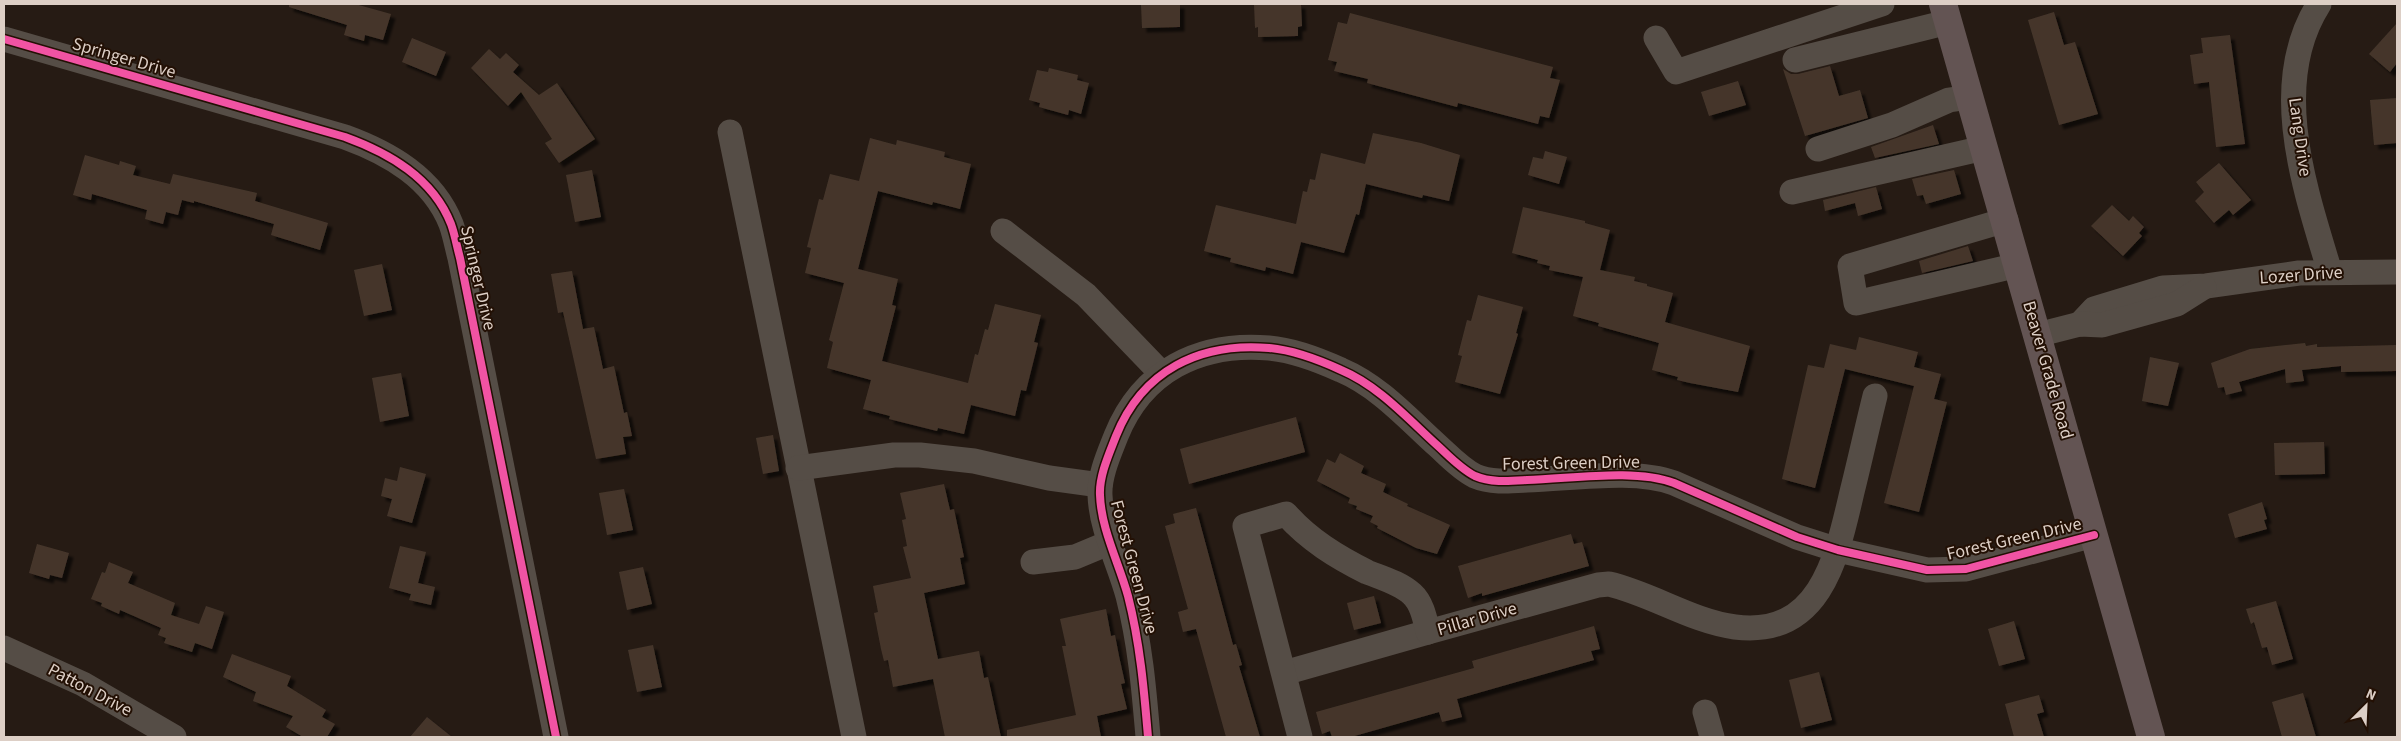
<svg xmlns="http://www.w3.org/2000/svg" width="2401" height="741" viewBox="0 0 2401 741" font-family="'Source Sans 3',sans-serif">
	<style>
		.building { fill: #45362b; filter: url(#shadow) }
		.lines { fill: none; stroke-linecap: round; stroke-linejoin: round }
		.minor { stroke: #554d46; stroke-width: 25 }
		.major { stroke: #635453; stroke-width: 28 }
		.cycleway-casing { stroke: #231004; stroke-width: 11 }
		.cycleway { stroke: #f153a3; stroke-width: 8 }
		.labels { text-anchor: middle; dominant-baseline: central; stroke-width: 4; stroke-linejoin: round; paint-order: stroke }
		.street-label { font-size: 18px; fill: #ddcfc6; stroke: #231004 }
	</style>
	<defs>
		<filter id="shadow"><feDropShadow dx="4.5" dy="4.5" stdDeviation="1" flood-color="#0009"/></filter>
	</defs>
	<rect width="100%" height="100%" fill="#261b14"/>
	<g class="building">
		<polygon points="289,4 355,4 391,14 383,40 365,35 364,41 344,35 347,25 289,7"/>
		<polygon points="1141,4 1180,4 1180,27 1142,28"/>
		<polygon points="1254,4 1301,4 1302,26 1298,27 1298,36 1258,37 1258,27 1255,28"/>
		<polygon points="2054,12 2064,45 2075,42 2098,114 2059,125 2028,20"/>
		<polygon points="1350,13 1553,67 1550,78 1560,80 1549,118 1540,116 1538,124 1458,103 1457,107 1367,83 1368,79 1334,71 1337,62 1328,60 1338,22 1347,24"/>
		<polygon points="2397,23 2397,63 2390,72 2369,54"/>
		<polygon points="2230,35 2245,144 2216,147 2209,82 2194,84 2190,55 2203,53 2201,38"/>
		<polygon points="412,38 446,52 436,76 402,62"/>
		<polygon points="489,49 500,59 506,53 519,65 513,72 539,95 557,83 595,139 559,163 545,143 552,139 521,92 508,106 471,68"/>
		<polygon points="1830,66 1839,96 1860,90 1868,118 1805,136 1783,69 1791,74 1798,74"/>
		<polygon points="1049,68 1078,75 1077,80 1089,83 1081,114 1069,110 1068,115 1039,107 1040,103 1029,100 1037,70 1048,72"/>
		<polygon points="1738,81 1746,105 1709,116 1701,92"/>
		<polygon points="2397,98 2397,143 2374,145 2370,100"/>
		<polygon points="1933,125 1939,144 1875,158 1871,147"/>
		<polygon points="1373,133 1421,143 1460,155 1449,201 1423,195 1422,198 1366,184 1359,215 1356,214 1344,253 1301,242 1293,274 1266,267 1265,271 1230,262 1231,258 1204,251 1216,205 1296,224 1303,191 1307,192 1310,179 1315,180 1321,153 1365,164"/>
		<polygon points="870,138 896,145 897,140 945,152 944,157 971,164 960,209 933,202 932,205 878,191 858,269 898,279 892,305 896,306 882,361 968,383 975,354 978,355 985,329 988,330 995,304 1041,315 1034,342 1038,343 1026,391 1021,390 1015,416 971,405 964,434 938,428 937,431 889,419 890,416 863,409 871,380 827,368 833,342 829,340 844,283 805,273 811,248 807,247 819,199 823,200 830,174 859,181"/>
		<polygon points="1545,151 1567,157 1559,184 1528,175 1533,157 1543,159"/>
		<polygon points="85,155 119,165 120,161 136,166 133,175 170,184 173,174 257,193 255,201 328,223 320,250 271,235 274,224 194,201 194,203 182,200 178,215 166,212 163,224 145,219 147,210 92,194 91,200 73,195"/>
		<polygon points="2219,163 2251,200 2233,215 2229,210 2214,223 2195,201 2204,192 2196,182"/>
		<polygon points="592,170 601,217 575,222 566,175"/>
		<polygon points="1954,170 1961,194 1926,204 1923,195 1917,196 1912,179"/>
		<polygon points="1876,187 1882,209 1858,216 1855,203 1825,211 1823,200"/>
		<polygon points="2112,205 2129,221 2133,216 2144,227 2139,233 2142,236 2123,256 2091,226"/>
		<polygon points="1523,207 1585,221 1585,223 1610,230 1600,270 1635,277 1634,281 1647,284 1647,286 1673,293 1665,322 1750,346 1738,392 1690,383 1677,380 1678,377 1652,370 1659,343 1598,326 1599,323 1573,316 1583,277 1549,270 1550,266 1537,263 1538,260 1512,253"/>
		<polygon points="1968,246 1973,261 1922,273 1919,261"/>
		<polygon points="382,264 392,310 364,316 354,270"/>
		<polygon points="572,271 583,329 594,327 603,369 614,366 624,413 627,412 632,436 623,437 626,454 596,459 563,312 558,313 551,274"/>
		<polygon points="1478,295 1523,307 1516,333 1518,334 1500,394 1455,382 1462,356 1458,355 1467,320 1471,321"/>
		<polygon points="1859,337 1918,352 1914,367 1941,374 1934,399 1947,402 1919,512 1884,503 1914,386 1845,369 1815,488 1782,479 1808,365 1824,368 1830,344 1856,350"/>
		<polygon points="2305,343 2306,346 2317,344 2317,347 2397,345 2397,371 2341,372 2341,366 2302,370 2304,381 2286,383 2285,369 2239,382 2242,391 2226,395 2224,387 2218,388 2211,363 2250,349"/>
		<polygon points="2150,357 2179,363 2168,406 2142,401"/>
		<polygon points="401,373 409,416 380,422 372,378"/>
		<polygon points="1296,417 1305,452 1189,484 1180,449"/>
		<polygon points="773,435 779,471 763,474 756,438"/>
		<polygon points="2324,442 2325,474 2275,475 2274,443"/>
		<polygon points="1340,453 1364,466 1361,473 1386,484 1383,492 1408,504 1407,506 1450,525 1437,554 1416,548 1377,528 1378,526 1370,522 1373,516 1356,509 1357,506 1348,503 1350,498 1317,481 1327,459 1335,463"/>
		<polygon points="400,467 426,474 412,523 387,516 392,499 381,496 385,478 397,481"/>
		<polygon points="944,484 950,510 954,509 964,557 960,558 965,584 924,593 938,659 979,651 984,678 988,677 1001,737 945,737 933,679 893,687 888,660 884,661 881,649 874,613 878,612 873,586 911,578 903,547 907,546 902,520 906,519 900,493"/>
		<polygon points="624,489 633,530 607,535 599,493"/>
		<polygon points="2262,502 2267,519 2264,520 2267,529 2235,538 2228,514"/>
		<polygon points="1196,508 1233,645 1236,644 1242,665 1239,666 1260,737 1226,737 1196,629 1183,632 1178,612 1188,609 1165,526 1175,523 1173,514"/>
		<polygon points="1571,534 1574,544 1582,542 1589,566 1482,596 1482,593 1468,598 1458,566"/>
		<polygon points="37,544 69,553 62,578 50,575 49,579 29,573"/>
		<polygon points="400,546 426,552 418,583 435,587 431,605 409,600 411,594 389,588"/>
		<polygon points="109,562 133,572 128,583 175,603 171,615 199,624 206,606 224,612 212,649 195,643 192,652 164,643 166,638 158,635 161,628 120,610 119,614 101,606 102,603 91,599 102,572 105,573"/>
		<polygon points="643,567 652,604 627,610 619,572"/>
		<polygon points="1374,596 1381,623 1354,630 1347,603"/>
		<polygon points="2276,601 2293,659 2272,665 2267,647 2262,648 2254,622 2251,624 2246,609"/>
		<polygon points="1106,609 1111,636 1115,635 1119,656 1125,683 1121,684 1127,709 1097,716 1101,737 1007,737 1007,730 1076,715 1062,646 1066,646 1060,619"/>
		<polygon points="2014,621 2025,659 1999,666 1988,629"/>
		<polygon points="1594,626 1600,649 1591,651 1594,660 1457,699 1462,717 1442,722 1439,712 1351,737 1332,737 1330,731 1322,734 1316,712 1474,668 1472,661"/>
		<polygon points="653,645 662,687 637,692 628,650"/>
		<polygon points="232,654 291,676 287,686 326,710 322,717 335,724 327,737 303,737 286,727 293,716 253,701 256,692 223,677"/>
		<polygon points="1819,672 1832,720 1801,728 1789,680"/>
		<polygon points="2303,693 2316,737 2282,737 2272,702"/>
		<polygon points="2039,695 2044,712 2037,714 2044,737 2014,737 2005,704"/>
		<polygon points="427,717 452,737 410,737"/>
	</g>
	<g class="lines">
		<g class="minor">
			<path d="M2319,4C2268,84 2305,189 2330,272"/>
			<polyline points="1656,38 1676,72 1882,4"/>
			<path d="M4,39L345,137C389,153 433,178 451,224C455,235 457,247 460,258L556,737"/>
			<polyline points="1795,60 1948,22"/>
			<polyline points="730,132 854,737"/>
			<polyline points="1818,149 1892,125 1949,100 1970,97"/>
			<polyline points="1792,192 1984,148"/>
			<polyline points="2006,220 1850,266 1856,303 2018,265"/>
			<polyline points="1003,231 1086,295 1162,374"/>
			<polyline points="2080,324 2094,309 2163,288 2206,286 2299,273 2397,272"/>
			<polyline points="2037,335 2080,324 2102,325 2177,304 2204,287"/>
			<polyline points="798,468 894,455 920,455 974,461 1049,478 1100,485"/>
			<polyline points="1033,562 1075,557 1111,542"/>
			<polyline points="4,648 83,684 174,737"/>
			<polyline points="1284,673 1428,632"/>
			<polyline points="1705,712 1712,737"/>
			<path d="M1148,737C1144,689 1140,643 1128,596C1119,563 1101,529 1100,495C1099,476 1109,454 1116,436C1142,371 1199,342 1269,348C1293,350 1319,360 1341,370C1379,386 1408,419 1438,446C1450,457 1461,469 1475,476C1491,483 1511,481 1527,480C1571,479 1634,468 1674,483L1797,537L1838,550L1927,570L1966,569L2094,535"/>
			<path d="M1300,737L1245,526L1286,514C1309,540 1337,557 1367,572C1382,578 1400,583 1412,594C1422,603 1425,619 1428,632L1598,585L1609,584C1652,594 1691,621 1735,627C1821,638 1837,556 1852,492C1860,460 1867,428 1875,396"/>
		</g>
		<polyline class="major" points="1943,4 2151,737"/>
		<defs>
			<g id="cycleway">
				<path d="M4,39L345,137C389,153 433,178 451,224C455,235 457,247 460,258L556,737"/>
				<path d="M1148,737C1144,689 1140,643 1128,596C1119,563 1101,529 1100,495C1099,476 1109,454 1116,436C1142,371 1199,342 1269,348C1293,350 1319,360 1341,370C1379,386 1408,419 1438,446C1450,457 1461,469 1475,476C1491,483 1511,481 1527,480C1571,479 1634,468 1674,483L1797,537L1838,550L1927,570L1966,569L2094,535"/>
			</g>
		</defs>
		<use href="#cycleway" class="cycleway-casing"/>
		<use href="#cycleway" class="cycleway"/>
	</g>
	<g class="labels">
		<g class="street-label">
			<text transform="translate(124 58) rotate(16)">Springer Drive</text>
			<text transform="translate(2300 137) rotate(82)">Lang Drive</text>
			<text transform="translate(2301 275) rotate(-4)">Lozer Drive</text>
			<text transform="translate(478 278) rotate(77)">Springer Drive</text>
			<text transform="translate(2048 370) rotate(74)">Beaver Grade Road</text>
			<text transform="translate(1571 463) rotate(-1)">Forest Green Drive</text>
			<text transform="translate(2014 539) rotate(-13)">Forest Green Drive</text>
			<text transform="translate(1134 567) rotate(75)">Forest Green Drive</text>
			<text transform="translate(1477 619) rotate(-16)">Pillar Drive</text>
			<text transform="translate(90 690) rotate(28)">Patton Drive</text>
		</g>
	</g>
	<rect width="2401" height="741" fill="none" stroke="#ddcfc6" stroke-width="10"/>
	<g transform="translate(2366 706) rotate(24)" stroke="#231004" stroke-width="4" paint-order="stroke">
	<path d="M0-4L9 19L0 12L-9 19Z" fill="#ddcfc6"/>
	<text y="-8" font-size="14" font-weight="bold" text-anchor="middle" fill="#ddcfc6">N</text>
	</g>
</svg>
